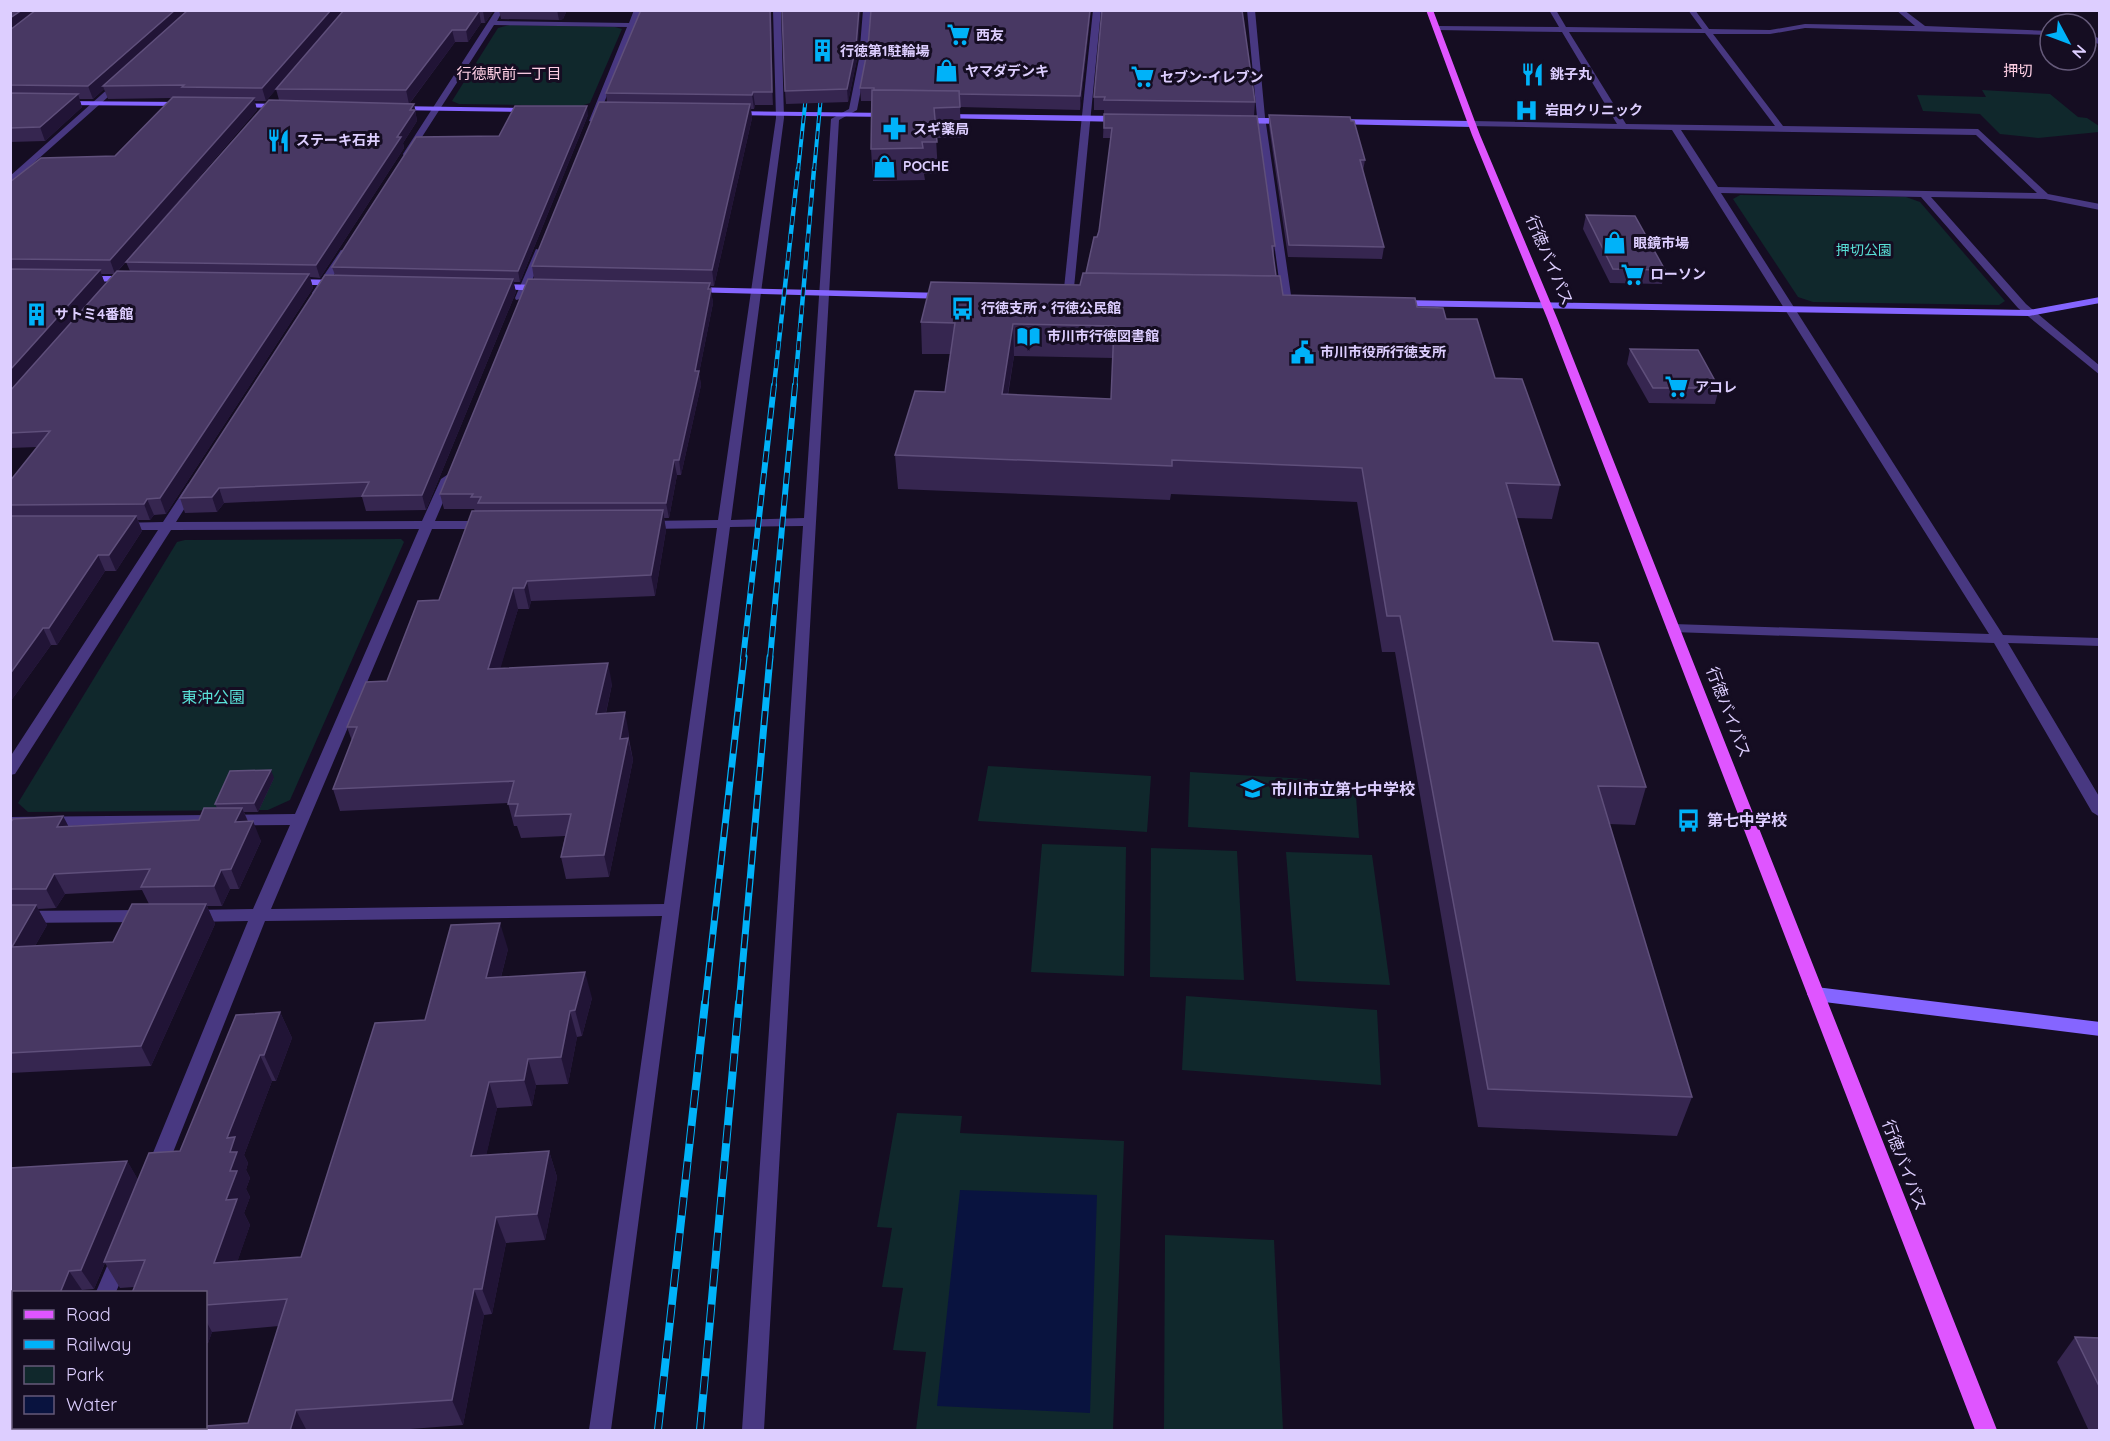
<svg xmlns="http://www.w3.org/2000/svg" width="2110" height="1441" viewBox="0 0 2110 1441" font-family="Quicksand,'Noto Sans JP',sans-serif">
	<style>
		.green { fill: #10282c }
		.water { fill: #09133f }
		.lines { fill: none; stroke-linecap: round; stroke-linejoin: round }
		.street { fill: #483881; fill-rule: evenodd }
		.secondary { fill: #8565ff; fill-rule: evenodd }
		.primary { fill: #df55ff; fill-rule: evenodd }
		.rail-far4-casing { stroke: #00b2f9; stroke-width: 4 }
		.rail-far3-casing { stroke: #00b2f9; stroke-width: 4.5 }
		.rail-far2-casing { stroke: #00b2f9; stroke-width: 6 }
		.rail-far1-casing { stroke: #00b2f9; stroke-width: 7 }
		.rail-casing { stroke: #00b2f9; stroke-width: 8 }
		.rail-far4 { stroke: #150d22; stroke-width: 2; stroke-dasharray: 8; stroke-linecap: butt }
		.rail-far3 { stroke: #150d22; stroke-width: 3; stroke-dasharray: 9; stroke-linecap: butt }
		.rail-far2 { stroke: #150d22; stroke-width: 4; stroke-dasharray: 11; stroke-linecap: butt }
		.rail-far1 { stroke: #150d22; stroke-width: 4.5; stroke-dasharray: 14; stroke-linecap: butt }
		.rail { stroke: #150d22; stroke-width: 6; stroke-dasharray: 18; stroke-linecap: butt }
		.wall { fill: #362650; fill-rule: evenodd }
		.shaded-wall { fill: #211436 }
		.building { fill: #483863; stroke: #5f4f7b; stroke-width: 1.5; fill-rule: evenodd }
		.labels { text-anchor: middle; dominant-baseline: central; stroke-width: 6; stroke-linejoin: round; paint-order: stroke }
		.far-poi-label { font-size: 14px; font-weight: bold; fill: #ddceff; stroke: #150d22; text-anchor: start }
		.far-park-label { font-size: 14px; fill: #59e0d7; stroke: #150d22 }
		.far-neighbourhood-label { font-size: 15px; fill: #ffd0e5; stroke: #150d22 }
		.street-label { font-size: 16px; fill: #ddceff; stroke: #150d22 }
		.park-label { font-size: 16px; fill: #59e0d7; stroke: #150d22 }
		.poi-label { font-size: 16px; font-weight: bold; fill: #ddceff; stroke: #150d22; text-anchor: start }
	</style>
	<rect width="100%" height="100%" fill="#150d22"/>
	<g class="green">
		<polygon points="509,25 615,27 622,29 590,103 581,106 459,104 452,101 498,28"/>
		<polygon points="1982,90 2050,94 2078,117 2087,118 2099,126 2099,132 2038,138 2000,134 1980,114 1923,111 1917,95 1986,97"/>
		<polygon points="1740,195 1906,197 1920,202 2005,301 1999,305 1813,302 1798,297 1733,199"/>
		<polygon points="401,539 404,542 290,800 268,810 28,812 18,803 177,542 185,540"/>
		<polygon points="988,766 1151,776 1147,832 978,821"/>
		<polygon points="1190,772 1355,782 1359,838 1188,827"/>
		<polygon points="1042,844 1126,847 1124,976 1031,972"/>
		<polygon points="1151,848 1237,851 1244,980 1150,977"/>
		<polygon points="1286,852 1372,855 1390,985 1296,981"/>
		<polygon points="1186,996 1377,1010 1381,1085 1182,1070"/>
		<polygon points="897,1113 962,1116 960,1133 1124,1141 1113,1430 916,1430 926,1352 893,1350 903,1288 882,1287 892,1228 877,1227"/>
		<polygon points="1165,1235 1274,1240 1283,1430 1164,1430"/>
	</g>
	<polygon class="water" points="960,1190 1097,1195 1090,1413 937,1406"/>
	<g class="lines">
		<g class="street">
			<polygon points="496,10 503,10 497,21 629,23 634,10 641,10 596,123 589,121 627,27 494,25 411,154 404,156 403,154"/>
			<polygon points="773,10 781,10 784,118 731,520 804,518 831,119 849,109 859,59 863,10 871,10 867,59 857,110 839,120 764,1430 742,1430 803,526 730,527 611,1430 589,1430 662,916 265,921 166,1170 163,1176 156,1178 149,1176 146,1170 248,921 190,922 184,920 181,916 184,912 190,910 253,909 290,825 10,827 10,817 295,814 419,529 171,530 15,774 10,775 10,757 158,530 121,530 115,526 116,523 163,522 188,484 192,483 198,487 176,522 422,521 441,479 447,475 453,479 435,521 487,521 493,525 487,529 432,529 271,909 664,904 717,528 646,529 640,525 646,521 718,520 776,118"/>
			<polygon points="1093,10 1101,10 1073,298 1068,301 1063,298"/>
			<polygon points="1247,10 1255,10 1265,117 1292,302 1287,305 1282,302 1257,117"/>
			<path d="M1549,10H1556L1566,27L1702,29L1688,10H1695L1709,29L1770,30L1805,24L1915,26L1896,10H1904L1925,26L2050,31V35L1805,28L1770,34H1713L1783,126L1978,129L2048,194L2100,204V210L2045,199L1931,197L2026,304L2100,366V375L2018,308L1921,197L1721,193L2003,635L2100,638V646L2008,643L2100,798V817L2092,812L1994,643L1673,632L1666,628L1673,624L1989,634L1672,130L1469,126V122L1472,121L1617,124L1562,32L1437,30L1433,28L1437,26L1559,27ZM1569,32L1705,33L1775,126L1626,124ZM1681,130L1976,135L2037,193L1718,187Z"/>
			<polygon points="2086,32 2100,39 2100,45 2086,37"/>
			<polygon points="119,79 126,81 10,184 10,176"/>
			<polygon points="536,249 544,251 525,298 516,300 515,298"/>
			<polygon points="341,250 349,252 321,295 313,295 312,293"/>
			<polygon points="145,910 151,912 154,916 151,920 145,922 10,923 10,911"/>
			<polygon points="120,1250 127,1252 130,1259 116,1292 96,1292 113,1252"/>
			<polygon points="40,1428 62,1428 61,1430 39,1430"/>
		</g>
		<g class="secondary">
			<polygon points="58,101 184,102 188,104 184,106 61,105 58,105"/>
			<polygon points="235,103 283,104 287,106 283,108 232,107 232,103"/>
			<polygon points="394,106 532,108 536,110 532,112 391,110 390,108"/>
			<polygon points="727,111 892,113 896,115 892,117 730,115 727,115"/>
			<polygon points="940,114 1123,116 1127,119 1123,122 937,118 937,114"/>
			<polygon points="1237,118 1288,118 1292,121 1288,124 1234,123 1233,121"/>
			<polygon points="1333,119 1472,121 1476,124 1472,127 1330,124 1330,120"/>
			<polygon points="82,276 130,276 135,279 130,282 78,281 77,279"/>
			<polygon points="292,279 340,280 345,283 340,286 288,284 287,282"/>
			<polygon points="496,284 544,285 549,288 544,291 492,289 492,285"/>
			<polygon points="691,287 946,293 951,296 946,299 687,292 686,290"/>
			<polygon points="2100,297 2100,303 2029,316 1396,306 1391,303 1396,300 2029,310"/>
			<polygon points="1816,987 2100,1022 2100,1036 1816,1001 1810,999 1807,994 1810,989"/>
		</g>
		<polygon class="primary" points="1426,10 1433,10 1480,135 1557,318 1997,1430 1975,1430 1547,318 1472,135"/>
		<defs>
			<g id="rail-far4">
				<polyline points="798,171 807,86"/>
				<polyline points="814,171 822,85"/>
			</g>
			<g id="rail-far3">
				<polyline points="774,386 798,169"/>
				<polyline points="795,386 814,169"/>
			</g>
			<g id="rail-far2">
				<polyline points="743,659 774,385"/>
				<polyline points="770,659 795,385"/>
			</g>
			<g id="rail-far1">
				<polyline points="705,1004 744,657"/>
				<polyline points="739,1004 770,657"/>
			</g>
			<g id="rail">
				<polyline points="658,1430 705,1003"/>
				<polyline points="700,1430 739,1003"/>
			</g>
		</defs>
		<use href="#rail-far4" class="rail-far4-casing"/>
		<use href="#rail-far3" class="rail-far3-casing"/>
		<use href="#rail-far2" class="rail-far2-casing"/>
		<use href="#rail-far1" class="rail-far1-casing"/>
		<use href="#rail" class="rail-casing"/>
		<use href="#rail-far4" class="rail-far4"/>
		<use href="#rail-far3" class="rail-far3"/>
		<use href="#rail-far2" class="rail-far2"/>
		<use href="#rail-far1" class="rail-far1"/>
		<use href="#rail" class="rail"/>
	</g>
	<g class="wall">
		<path d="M10,10H494L485,23H481L468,42H455L410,103L414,104L417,121L403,143L404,148L320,278L310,277L313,288L166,514L154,515L150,520H138L142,531L116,571H105L57,645H51L10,702V481L37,447L10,448V182L115,156L172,98L108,99L104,89L93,99H79L82,107L45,141L10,142ZM276,89L279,100L126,262L130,271H118L257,110L254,101H266ZM101,274H114L105,284Z"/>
		<polygon points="499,10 567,10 563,19 559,20 501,19"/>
		<polygon points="641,10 771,10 773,105 755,105 754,109 751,109 752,118 714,286 710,286 713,303 699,373 701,385 681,475 677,475 669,518 664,518 666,530 655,596 531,601 529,609 518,609 500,668 612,684 606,713 629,734 629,739 633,760 609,877 566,879 561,857 565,836 521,838 517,826 514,826 508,803 340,811 333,789 352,741 347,727 387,681 439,600 475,511 474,509 444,509 440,494 534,279 532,266 607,102 606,93"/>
		<polygon points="871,10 1091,10 1080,110 960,107 961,138 936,138 938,173 924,174 925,180 873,181 871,149 872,101 861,101 860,88 868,47"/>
		<polygon points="857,59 848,102 786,104 785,91"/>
		<polygon points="1094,97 1255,102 1254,116 1104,114 1104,110 1094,110"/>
		<path d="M1104,114L1275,246L1273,257L1276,276L1283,295L1417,307L1446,319L1495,378L1560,485L1552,519L1516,518L1553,641L1646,787L1635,825L1609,824L1692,1097L1677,1136L1478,1127L1395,652H1382L1357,502L1171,494L1170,500L898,489L895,455L945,392L950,354H922L921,322L1080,285L1086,273L1099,231L1111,138H1103ZM1014,356L1113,358L1111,399L1008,395Z"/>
		<polygon points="588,115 520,282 513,282 516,292 426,510 366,511 362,497 224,503 217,512 185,513 180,498 335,275 332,267 499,136"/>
		<polygon points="1269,115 1365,160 1363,171 1384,247 1382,259 1288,257 1269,126"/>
		<polygon points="1586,215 1665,270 1662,284 1610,283 1583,229"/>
		<polygon points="1630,349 1719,388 1715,404 1649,403 1627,364"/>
		<path d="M274,778L258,812H244L248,821L261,841L239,889H230L222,906H207L215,924L151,1066L10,1073V823L63,816L68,826L199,820L217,808L215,804ZM142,890L149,904L113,942L35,946L47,925L38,909L56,908L65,894Z"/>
		<polygon points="508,949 501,977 592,998 582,1036 577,1037 568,1084 536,1085 532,1106 497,1108 486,1155 549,1151 557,1177 545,1240 506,1243 492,1314 484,1315 463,1425 384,1431 138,1431 248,1423 279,1326 212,1332 208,1343 206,1343 206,1293 134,1287 120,1288 105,1263 94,1289 82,1290 81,1293 14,1293 14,1420 10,1427 10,1168 127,1161 138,1180 180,1151 280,1012 292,1038 276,1081 272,1081 244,1155 248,1163 246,1170 250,1178 246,1189 250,1197 244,1213 250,1225 237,1262 301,1257 425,1020"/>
		<polygon points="2075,1337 2100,1338 2100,1431 2089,1431 2057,1362"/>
	</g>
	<g class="shaded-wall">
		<polygon points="22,10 43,10 10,34 10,18"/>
		<polygon points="175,10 192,10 103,86 104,89 93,99 88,86"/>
		<polygon points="331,10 345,10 266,101 262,88"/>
		<polygon points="494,10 485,23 483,11"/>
		<polygon points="557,10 567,10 563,19 559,20"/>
		<polygon points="770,10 771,10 773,105 772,92"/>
		<polygon points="859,10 861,10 857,59 848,102 847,89"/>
		<polygon points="1090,10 1091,10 1080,110 1080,96"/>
		<polygon points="479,11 481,23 468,42 466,30"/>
		<polygon points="452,30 455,42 409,104 406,90"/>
		<polygon points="753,92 755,105 754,109 752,95"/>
		<polygon points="78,94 82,107 45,141 40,127"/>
		<polygon points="254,98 257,110 115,274 110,260"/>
		<polygon points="414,104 417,121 403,143 404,148 320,278 316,265 397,137 410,110"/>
		<polygon points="750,104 752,118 714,286 712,270"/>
		<polygon points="587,106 588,115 520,282 518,271"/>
		<polygon points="100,270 105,284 10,392 10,370"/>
		<polygon points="309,274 313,288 166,514 160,498"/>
		<polygon points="513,279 516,292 426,510 422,495"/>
		<polygon points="710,283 713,303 699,373 701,385 681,475 679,460"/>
		<polygon points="1013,324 1014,356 1002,427 1002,394"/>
		<polygon points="674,460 677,475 669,518 666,503"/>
		<polygon points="219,488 224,503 217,512 212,497"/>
		<polygon points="147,499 154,515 150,520 144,504"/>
		<polygon points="663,510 666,530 655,596 651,575"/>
		<polygon points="136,516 142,531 116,571 109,555"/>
		<polygon points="98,555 105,571 57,645 49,628"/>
		<polygon points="527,581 531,601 529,609 524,588"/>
		<polygon points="513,588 518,609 494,690 488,669"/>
		<polygon points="43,628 51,645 10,702 10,674"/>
		<polygon points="608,663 612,684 601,735 596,714"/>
		<polygon points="625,712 629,734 628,739 633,760 609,877 604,855 620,739"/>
		<polygon points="271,770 274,778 258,812 254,803"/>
		<polygon points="242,808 250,827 253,821 261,841 239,889 231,869 235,822"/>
		<polygon points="63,816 73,835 57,827"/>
		<polygon points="221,870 230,889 222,906 214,886"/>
		<polygon points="54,874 65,894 56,908 46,889"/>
		<polygon points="206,904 215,924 151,1066 141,1046"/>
		<polygon points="36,905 47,925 23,967 12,947"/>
		<polygon points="500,923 508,949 494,1004 486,978"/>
		<polygon points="585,972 592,998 582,1036 575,1010"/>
		<polygon points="570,1011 577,1037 568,1084 561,1057"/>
		<polygon points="280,1012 292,1038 276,1081 264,1055"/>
		<polygon points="260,1055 272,1081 244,1155 248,1163 246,1170 250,1178 246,1189 250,1197 244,1213 250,1225 228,1289 214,1263 230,1171 227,1138"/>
		<polygon points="528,1059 536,1085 532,1106 524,1080"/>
		<polygon points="489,1082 497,1108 480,1183 471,1156"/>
		<polygon points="549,1151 557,1177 545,1240 537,1214"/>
		<polygon points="127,1161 139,1181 94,1289 81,1270"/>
		<polygon points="496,1217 506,1243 492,1314 482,1289"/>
		<polygon points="69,1271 82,1290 81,1293 60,1293"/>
		<polygon points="474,1289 484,1315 463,1425 452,1400"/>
		<polygon points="206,1321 212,1332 208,1343 206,1340"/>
		<polygon points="14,1368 14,1420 10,1427 10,1375"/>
		<polygon points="296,1410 307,1431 290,1431"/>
	</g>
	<g class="building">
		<polygon points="10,10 22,10 10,18"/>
		<polygon points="36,10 175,10 88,86 10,85 10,30"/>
		<polygon points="188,10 331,10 262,88 182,87 184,85 103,86"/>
		<polygon points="344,10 483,10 479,11 466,30 452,30 406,90 276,89"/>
		<polygon points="641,10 770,10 772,92 753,92 752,95 606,93"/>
		<polygon points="782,10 859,10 856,46 847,89 785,91"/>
		<polygon points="871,10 1090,10 1080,96 959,94 959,91 874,90 874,88 860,88 868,47"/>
		<polygon points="1102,10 1242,10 1255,102 1104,100 1105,97 1094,97"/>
		<polygon points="872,90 959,91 960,107 934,108 937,142 922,142 923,148 871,149"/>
		<polygon points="10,93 78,94 40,127 10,128"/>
		<polygon points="173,97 254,98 110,260 10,259 10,182 41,158 115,156"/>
		<polygon points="269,100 414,104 410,110 415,110 397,137 401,137 316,265 126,262"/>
		<polygon points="599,102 750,104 712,270 532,266"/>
		<polygon points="515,106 587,106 518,271 332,267 416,137 499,136"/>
		<polygon points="1104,114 1257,116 1275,246 1272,246 1276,276 1086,273 1094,237 1097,237 1099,231 1112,128 1104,128"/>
		<polygon points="1269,115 1350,117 1351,121 1354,121 1365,160 1360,160 1384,247 1289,245"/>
		<polygon points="1586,215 1635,216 1665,270 1613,269"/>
		<polygon points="10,269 100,270 10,370"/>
		<polygon points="117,271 309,274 160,498 147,499 144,504 10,505 10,481 50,431 10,433 10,391"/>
		<path d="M1083,273L1280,276L1283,295L1415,298L1417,307L1443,308L1446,319H1477L1495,378L1522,379L1560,485L1506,483L1553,641L1598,643L1646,787L1598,786L1692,1097L1488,1089L1400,616H1387L1362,468L1172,460V466L895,455L915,391L945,392L955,323L921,322L931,282L1080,285ZM1013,324L1114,326L1111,399L1002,394Z"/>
		<polygon points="325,275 513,279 422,495 362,496 369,482 219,488 212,497 180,498"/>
		<polygon points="528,279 710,283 708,289 711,289 695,371 699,371 679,460 674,460 666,503 478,503 481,497 471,497 473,494 440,494"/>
		<polygon points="1630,349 1698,350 1719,388 1653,388"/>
		<polygon points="663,510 651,575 527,581 524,588 513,588 488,669 608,663 596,714 625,712 620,739 628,738 604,855 561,857 571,814 515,816 518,804 508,804 514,781 333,789 357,727 347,727 366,682 387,681 418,601 439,600 472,511"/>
		<polygon points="10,516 136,516 109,555 98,555 49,628 43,628 10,674"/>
		<polygon points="271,770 254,803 215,804 230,771"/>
		<polygon points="204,808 242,808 235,822 253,821 231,869 221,870 214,886 141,887 150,869 54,874 46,889 10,889 10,823 13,819 63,816 57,827 199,820"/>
		<polygon points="132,904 206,904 141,1046 10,1053 10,905 36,905 12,947 113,942"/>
		<polygon points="500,923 486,978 585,972 575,1010 570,1011 561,1057 528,1059 524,1080 489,1082 471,1156 549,1151 537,1214 496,1217 482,1289 474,1289 452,1400 296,1410 290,1431 138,1431 180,1428 206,1428 206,1426 248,1423 287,1299 206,1305 206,1293 132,1293 145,1260 104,1262 149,1153 180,1151 236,1015 280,1012 264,1055 260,1055 227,1138 235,1137 230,1152 237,1152 230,1171 237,1171 226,1200 237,1199 214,1263 301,1257 375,1023 425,1020 451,925"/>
		<polygon points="127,1161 81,1270 69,1271 60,1293 14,1293 14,1368 10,1375 10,1168"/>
		<polygon points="2075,1337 2100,1338 2100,1388"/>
	</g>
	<defs>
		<symbol id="supermarket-bare" viewBox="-9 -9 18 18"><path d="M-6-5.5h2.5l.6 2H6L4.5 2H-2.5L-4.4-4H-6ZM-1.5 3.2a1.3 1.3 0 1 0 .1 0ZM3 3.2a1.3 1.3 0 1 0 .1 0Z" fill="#00b2f9" stroke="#150d22" stroke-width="2.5" paint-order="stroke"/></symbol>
		<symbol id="building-bare" viewBox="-9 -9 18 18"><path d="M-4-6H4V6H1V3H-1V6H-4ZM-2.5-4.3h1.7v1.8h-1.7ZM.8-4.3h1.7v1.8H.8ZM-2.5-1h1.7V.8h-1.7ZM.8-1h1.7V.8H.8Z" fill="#00b2f9" stroke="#150d22" stroke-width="2.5" paint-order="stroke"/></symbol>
		<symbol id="shop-bare" viewBox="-9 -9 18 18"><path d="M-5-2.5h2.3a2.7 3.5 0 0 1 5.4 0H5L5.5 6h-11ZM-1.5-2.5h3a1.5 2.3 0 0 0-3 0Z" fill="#00b2f9" stroke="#150d22" stroke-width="2.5" paint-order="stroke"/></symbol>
		<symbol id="restaurant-bare" viewBox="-9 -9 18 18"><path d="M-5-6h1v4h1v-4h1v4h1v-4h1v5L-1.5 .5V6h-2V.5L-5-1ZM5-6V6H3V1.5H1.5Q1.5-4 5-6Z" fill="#00b2f9" stroke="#150d22" stroke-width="2.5" paint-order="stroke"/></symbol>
		<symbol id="hospital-bare" viewBox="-9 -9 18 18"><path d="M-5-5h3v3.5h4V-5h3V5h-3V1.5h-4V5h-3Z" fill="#00b2f9" stroke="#150d22" stroke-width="2.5" paint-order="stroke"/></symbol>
		<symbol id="pharmacy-bare" viewBox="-9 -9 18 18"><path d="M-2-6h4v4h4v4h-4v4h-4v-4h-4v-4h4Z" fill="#00b2f9" stroke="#150d22" stroke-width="2.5" paint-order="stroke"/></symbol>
		<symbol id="bus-bare" viewBox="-9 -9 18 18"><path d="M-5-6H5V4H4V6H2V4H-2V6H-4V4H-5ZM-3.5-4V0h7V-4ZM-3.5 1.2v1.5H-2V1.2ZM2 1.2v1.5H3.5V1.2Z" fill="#00b2f9" stroke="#150d22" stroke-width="2.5" paint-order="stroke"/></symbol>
		<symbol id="library-bare" viewBox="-9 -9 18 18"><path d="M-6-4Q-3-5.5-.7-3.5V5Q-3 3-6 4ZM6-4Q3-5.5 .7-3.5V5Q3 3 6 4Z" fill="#00b2f9" stroke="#150d22" stroke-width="2.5" paint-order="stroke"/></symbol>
		<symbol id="civic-bare" viewBox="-9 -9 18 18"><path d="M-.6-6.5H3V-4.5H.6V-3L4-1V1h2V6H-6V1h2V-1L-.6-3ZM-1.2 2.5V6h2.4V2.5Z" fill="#00b2f9" stroke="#150d22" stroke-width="2.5" paint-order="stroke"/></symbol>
		<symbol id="school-bare" viewBox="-9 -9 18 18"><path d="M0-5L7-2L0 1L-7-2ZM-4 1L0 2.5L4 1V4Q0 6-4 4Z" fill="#00b2f9" stroke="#150d22" stroke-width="2.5" paint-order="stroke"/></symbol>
	</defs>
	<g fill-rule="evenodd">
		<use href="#supermarket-bare" x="942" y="18" width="33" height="33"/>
		<use href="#building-bare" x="806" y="34" width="33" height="33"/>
		<use href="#shop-bare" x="930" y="54" width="33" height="33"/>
		<use href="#restaurant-bare" x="1516" y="58" width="33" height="33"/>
		<use href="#supermarket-bare" x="1126" y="60" width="33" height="33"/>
		<use href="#hospital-bare" x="1510" y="94" width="33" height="33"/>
		<use href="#pharmacy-bare" x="878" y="112" width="33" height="33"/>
		<use href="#restaurant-bare" x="262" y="124" width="33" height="33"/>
		<use href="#shop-bare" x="868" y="150" width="33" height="33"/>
		<use href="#shop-bare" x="1598" y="226" width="33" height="33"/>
		<use href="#supermarket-bare" x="1616" y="258" width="33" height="33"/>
		<use href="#bus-bare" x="946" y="292" width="33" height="33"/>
		<use href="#building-bare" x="20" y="298" width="33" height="33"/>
		<use href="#library-bare" x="1012" y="320" width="33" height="33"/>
		<use href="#civic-bare" x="1286" y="336" width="33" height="33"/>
		<use href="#supermarket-bare" x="1660" y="370" width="33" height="33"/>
		<use href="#school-bare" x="1236" y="772" width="33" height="33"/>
		<use href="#bus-bare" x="1672" y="804" width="33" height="33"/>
	</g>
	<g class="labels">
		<g class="far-poi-label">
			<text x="976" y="35">西友</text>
			<text x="840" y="51">行徳第1駐輪場</text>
			<text x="965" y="71">ヤマダデンキ</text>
			<text x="1550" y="74">銚子丸</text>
			<text x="1160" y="77">セブン-イレブン</text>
			<text x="1545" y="110">岩田クリニック</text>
			<text x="913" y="129">スギ薬局</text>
			<text x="296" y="140">ステーキ石井</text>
			<text x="903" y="166">POCHE</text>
			<text x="1633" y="243">眼鏡市場</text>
			<text x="1650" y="274">ローソン</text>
			<text x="981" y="308">行徳支所・行徳公民館</text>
			<text x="55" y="314">サトミ4番館</text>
			<text x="1047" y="336">市川市行徳図書館</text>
			<text x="1320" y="352">市川市役所行徳支所</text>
			<text x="1695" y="387">アコレ</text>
		</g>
		<g class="far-park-label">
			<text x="1864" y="250">押切公園</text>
		</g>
		<g class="far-neighbourhood-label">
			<text x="2018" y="70">押切</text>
			<text x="509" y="73">行徳駅前一丁目</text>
		</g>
		<g class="street-label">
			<text transform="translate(1550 260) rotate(67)">行徳バイパス</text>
			<text transform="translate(1729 712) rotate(69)">行徳バイパス</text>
			<text transform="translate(1905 1165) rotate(69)">行徳バイパス</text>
		</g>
		<g class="park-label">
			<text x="213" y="697">東沖公園</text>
		</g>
		<g class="poi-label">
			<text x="1271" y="789">市川市立第七中学校</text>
			<text x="1707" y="820">第七中学校</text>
		</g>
	</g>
	<rect width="2110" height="1441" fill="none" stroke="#ddceff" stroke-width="24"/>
	<rect x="12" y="1291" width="195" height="138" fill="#150d22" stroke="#655a7a" stroke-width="1.5"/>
	<rect x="24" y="1310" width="30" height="9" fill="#df55ff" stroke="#655a7a" stroke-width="1.5"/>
	<text x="66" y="1321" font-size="18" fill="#ddceff">Road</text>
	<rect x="24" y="1340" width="30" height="9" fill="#00b2f9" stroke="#655a7a" stroke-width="1.5"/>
	<text x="66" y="1351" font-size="18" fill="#ddceff">Railway</text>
	<rect x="24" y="1366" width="30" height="18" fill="#10282c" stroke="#655a7a" stroke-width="1.5"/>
	<text x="66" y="1381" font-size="18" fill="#ddceff">Park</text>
	<rect x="24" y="1396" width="30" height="18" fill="#09133f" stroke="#655a7a" stroke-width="1.5"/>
	<text x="66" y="1411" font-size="18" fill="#ddceff">Water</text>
	<g transform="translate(2068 42) rotate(131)"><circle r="28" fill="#150d22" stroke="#655a7a" stroke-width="1.5"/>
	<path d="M0-4.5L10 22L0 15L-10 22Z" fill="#00b2f9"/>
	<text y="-9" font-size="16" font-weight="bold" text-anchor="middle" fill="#ddceff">N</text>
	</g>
</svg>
